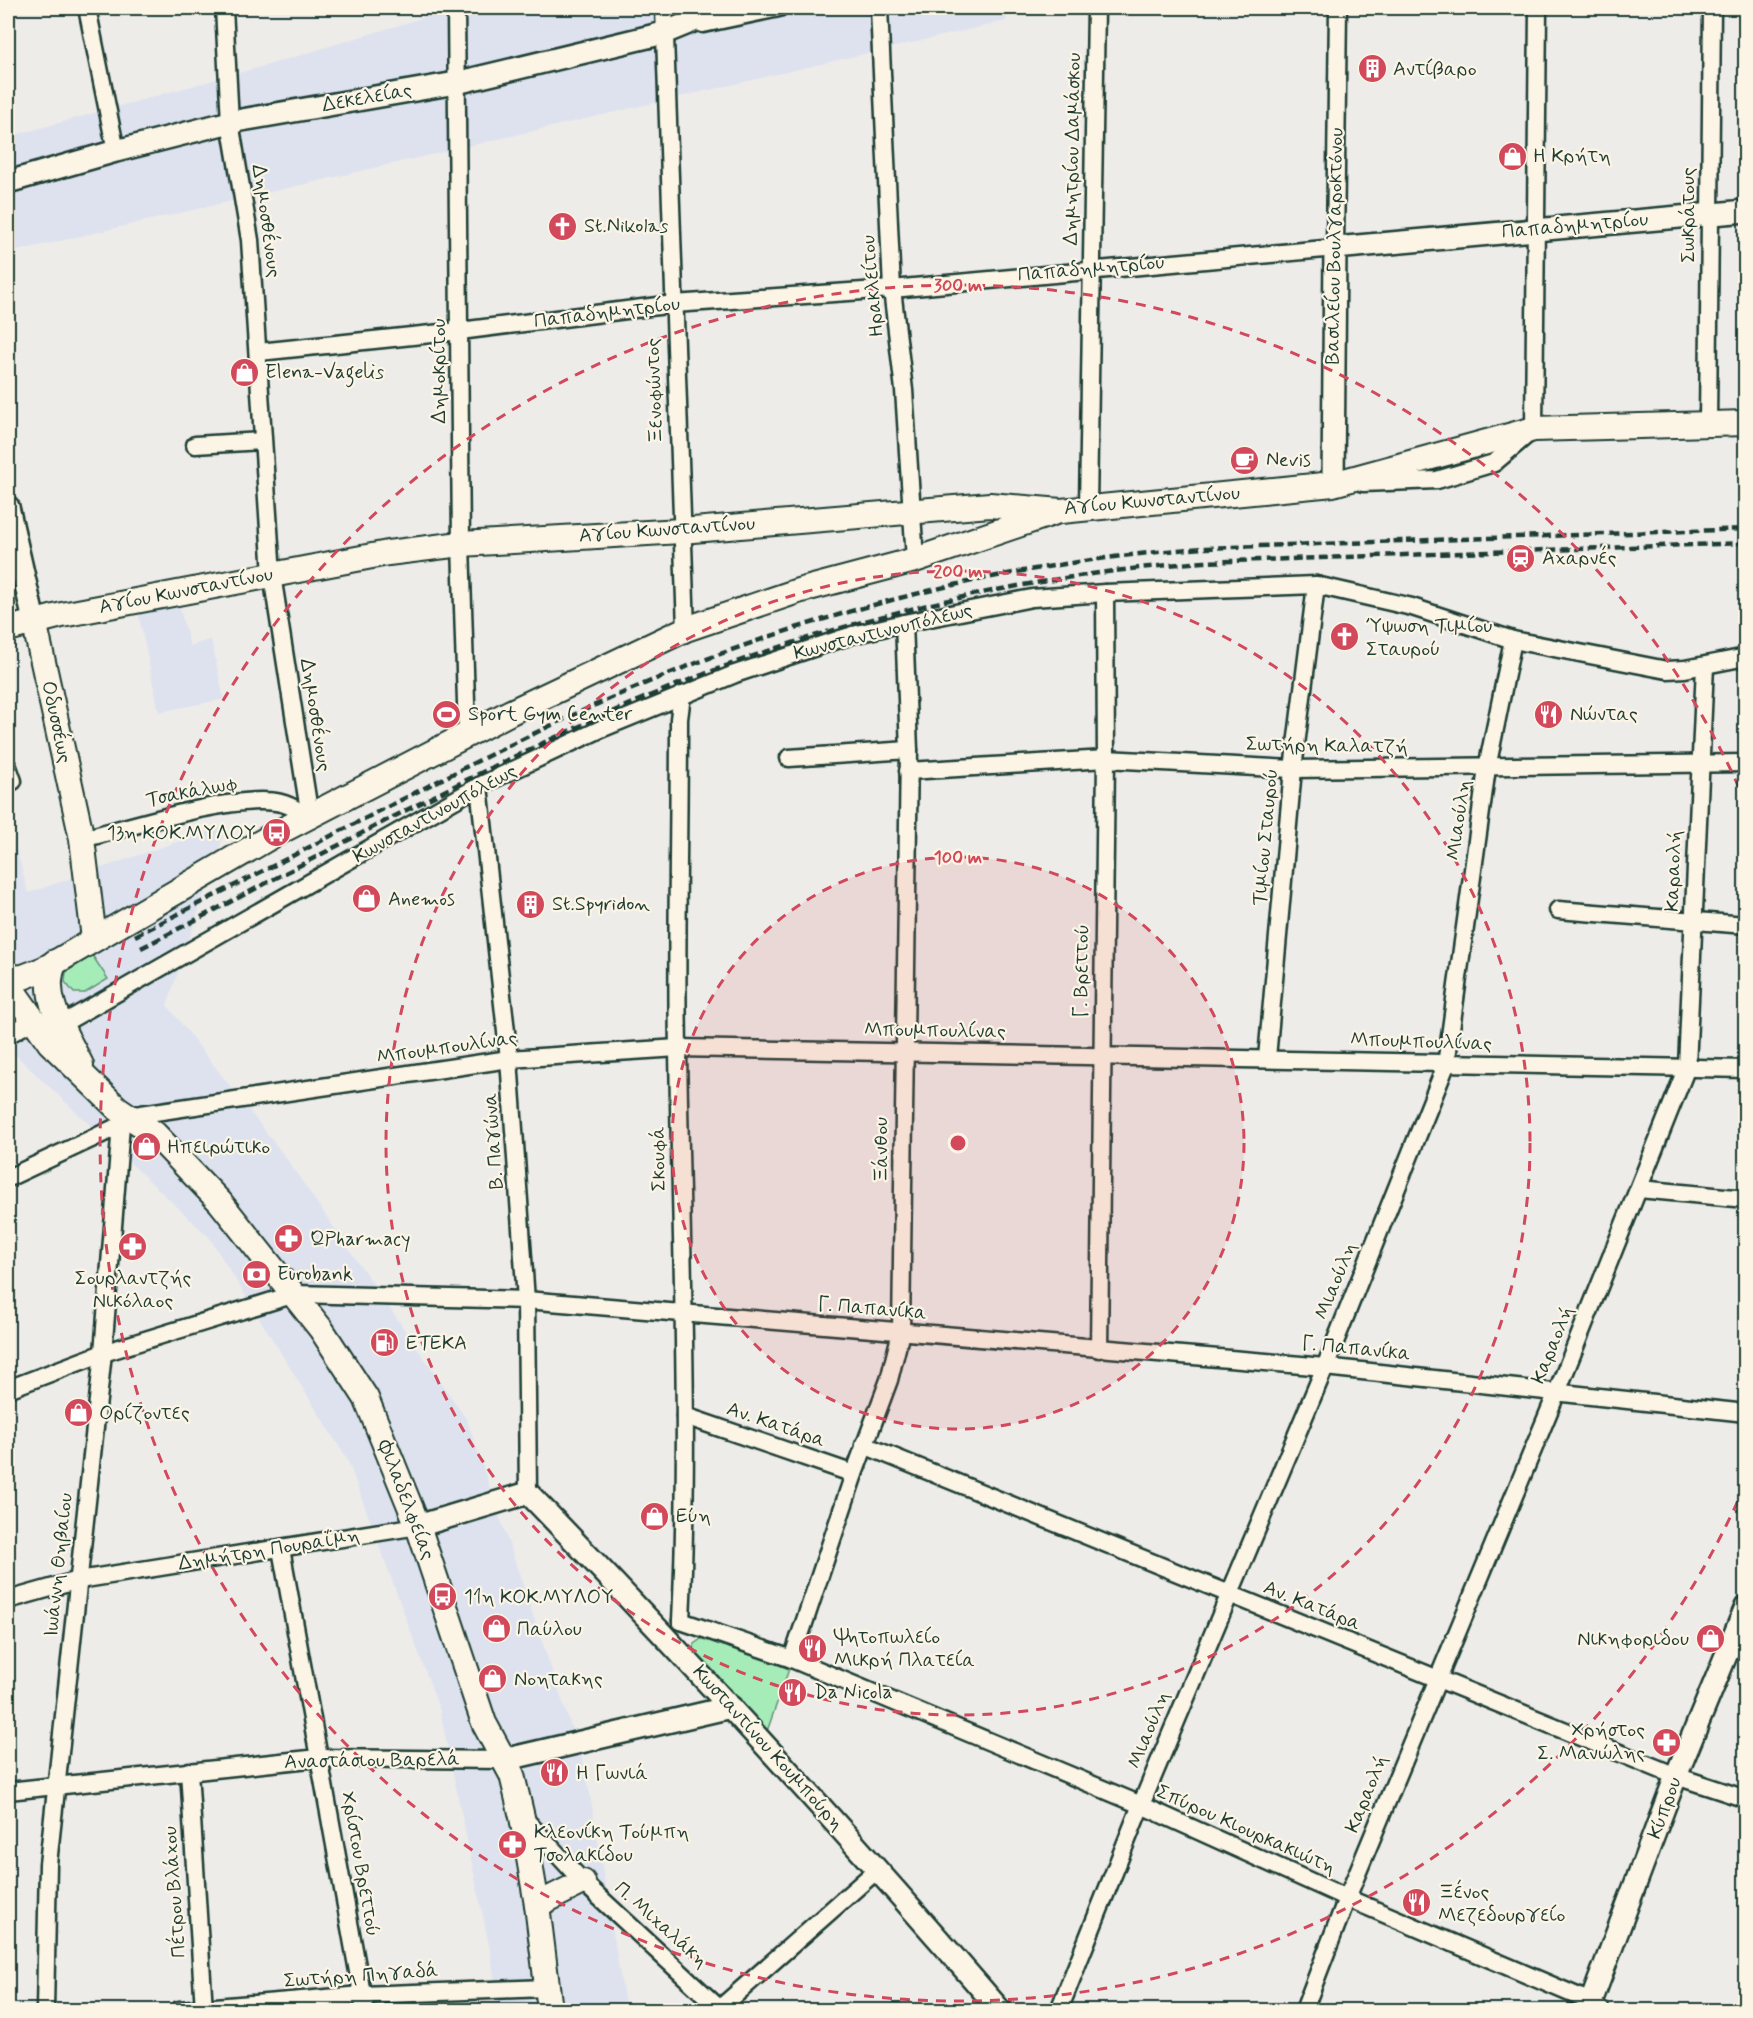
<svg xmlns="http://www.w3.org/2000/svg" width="1753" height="2018" viewBox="0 0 1753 2018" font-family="Mynerve,sans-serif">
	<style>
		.built { fill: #dde2ee }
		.green { fill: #a6ecb8; stroke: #629476; stroke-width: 1.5 }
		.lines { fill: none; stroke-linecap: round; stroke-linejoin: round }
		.minor-casing { stroke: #1f3d34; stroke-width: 21 }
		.tertiary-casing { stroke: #1f3d34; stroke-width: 26 }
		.secondary-casing { stroke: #1f3d34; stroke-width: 28 }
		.minor { stroke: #fcf5e5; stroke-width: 16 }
		.tertiary { stroke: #fcf5e5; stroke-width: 21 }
		.secondary { stroke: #fcf5e5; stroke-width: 24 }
		.rail { stroke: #1f3d34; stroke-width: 4.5; stroke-dasharray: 9 4.5; stroke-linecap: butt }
		.ring { fill: none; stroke: #d1495b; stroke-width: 3; stroke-dasharray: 10 8 }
		.labels { text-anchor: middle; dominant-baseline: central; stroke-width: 4.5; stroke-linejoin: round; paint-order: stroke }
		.poi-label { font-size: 20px; fill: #1f3d34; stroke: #fcf5e5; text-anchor: start }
		.street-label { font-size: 20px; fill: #1f3d34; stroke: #fcf5e5 }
		.centre { fill: #d1495b; stroke: #fcf5e5; stroke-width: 3 }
		.ring-label { font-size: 18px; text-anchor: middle; font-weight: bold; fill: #d1495b; stroke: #fcf5e5; stroke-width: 4.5; stroke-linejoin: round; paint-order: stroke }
	</style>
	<rect width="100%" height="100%" fill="#eeece9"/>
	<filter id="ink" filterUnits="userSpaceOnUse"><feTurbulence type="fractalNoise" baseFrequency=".0167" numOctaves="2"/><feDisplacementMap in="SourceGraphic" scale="12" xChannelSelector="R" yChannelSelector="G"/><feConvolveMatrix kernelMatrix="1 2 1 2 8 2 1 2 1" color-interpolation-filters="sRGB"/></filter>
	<g filter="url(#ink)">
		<g class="built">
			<polygon points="455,8 1007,8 1006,21 8,253 8,137 271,64"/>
			<polygon points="177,598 190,646 211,639 224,699 159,712 137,607"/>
			<polygon points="8,816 28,893 227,825 167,1005 286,1158 467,1420 586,1771 626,2010 499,2010 490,1950 440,1711 348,1461 209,1237 8,1048"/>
		</g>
		<g class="green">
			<polygon points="92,955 108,979 85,993 74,993 65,982 66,972"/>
			<polygon points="708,1634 789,1669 766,1734 692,1657 694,1644"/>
		</g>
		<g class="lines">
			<defs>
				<g id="minor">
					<polyline points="87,8 116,151"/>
					<polyline points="224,8 230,122 250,240 272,575 310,817"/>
					<polyline points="456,8 461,544 467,734"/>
					<polyline points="664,8 686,629"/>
					<polyline points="879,8 892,289 904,390 915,560"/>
					<polyline points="703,24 779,8"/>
					<polyline points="259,352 460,331 674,304 892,289 1335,248 1338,8"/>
					<polyline points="1708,424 1712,8"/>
					<polyline points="195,445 262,441"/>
					<polyline points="1363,483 1437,480 1494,463 1534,429 1538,8"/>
					<polyline points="1088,507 1096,8"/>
					<polyline points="789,758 909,750"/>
					<polyline points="8,767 13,781"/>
					<polyline points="908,771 1106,759 1293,769 1746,763"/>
					<polyline points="479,786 509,1059 526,1300 528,1493"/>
					<path d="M82,839C128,828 238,792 281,803C291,805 300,812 310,817"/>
					<polyline points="1558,910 1746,925"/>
					<polyline points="62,1024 479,786 603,728 735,674 852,635 904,623 1032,598 1105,593 1316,585 1412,607 1513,640 1667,670 1685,669 1746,657"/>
					<polyline points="8,1035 34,1020"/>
					<polyline points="1267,1058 1293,769 1316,585"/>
					<polyline points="8,1178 121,1125 128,1116 509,1059 678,1048 1746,1069"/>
					<polyline points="1639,1189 1746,1199"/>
					<polyline points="1099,1349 1106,759 1105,593"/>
					<polyline points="8,1389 103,1353 295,1294 526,1300 1325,1367 1746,1413"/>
					<polyline points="685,1416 854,1474"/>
					<polyline points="864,1445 1676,1776 1746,1799"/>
					<polyline points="281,1549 365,2010"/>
					<polyline points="8,1600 79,1580 418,1526"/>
					<polyline points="681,1621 792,1659 1141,1805 1347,1898 1591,2002 1601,2010"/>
					<path d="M681,1621C690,1431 681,1241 678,1050C676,940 679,830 679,719L682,695"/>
					<polyline points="792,1659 854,1474 889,1380 901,1332 909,750 904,623"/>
					<polyline points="189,1771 204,2010"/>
					<polyline points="8,1791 319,1758 503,1760"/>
					<polyline points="523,1817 583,1882 721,2010"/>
					<polyline points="45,2010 48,1864 103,1353 121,1125"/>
					<polyline points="179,2010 362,1995 546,1988"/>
					<polyline points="718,2010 878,1869"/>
					<polyline points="1059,2010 1141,1805 1325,1367 1446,1065 1487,768 1513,640"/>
					<polyline points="1304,2010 1347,1898 1557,1392 1687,1067 1705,666"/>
				</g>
				<g id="tertiary">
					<polyline points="8,182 116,151 230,122 456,83 664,33 725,8"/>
					<polyline points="1333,484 1335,248 1746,211"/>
					<polyline points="8,507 34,621"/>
					<path d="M418,1526L528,1493C691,1661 847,1833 1000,2010"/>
					<polyline points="503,1760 731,1707"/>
					<polyline points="1588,2010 1676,1776 1746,1607"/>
				</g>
				<g id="secondary">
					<polyline points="34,621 82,839 94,939"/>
					<polyline points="8,629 62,615 272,575 388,553 461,544 681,531 990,505 1061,511 1333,484 1534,429 1746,423"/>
					<path d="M55,962C38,995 67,1036 81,1065"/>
					<polyline points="8,978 23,977 44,969 277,833 511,712 686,629 798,591 915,560 1053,513"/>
					<polyline points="8,984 50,1043 117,1108 155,1134 220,1202 321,1329 366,1398 418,1526 484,1723 512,1775 522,1817 537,1905 550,2010"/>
					<polyline points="537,1905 583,1882"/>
				</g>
			</defs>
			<use href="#minor" class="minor-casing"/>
			<use href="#tertiary" class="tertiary-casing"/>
			<use href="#secondary" class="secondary-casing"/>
			<use href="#minor" class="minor"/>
			<use href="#tertiary" class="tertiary"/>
			<use href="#secondary" class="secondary"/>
			<g class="rail">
				<path d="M135,936C199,903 262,872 325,839C448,776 570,711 699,662C861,600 1030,561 1203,548L1746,529"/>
				<path d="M141,948C324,855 511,748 702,675C863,613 1032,575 1204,562L1746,543"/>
			</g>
		</g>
	</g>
	<circle cx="958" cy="1143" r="286" fill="#d1495b" fill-opacity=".12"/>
	<g class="ring">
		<circle cx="958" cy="1143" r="286"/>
		<circle cx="958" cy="1143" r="572"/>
		<path d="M1745 1485A858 858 0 1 1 1745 801"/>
	</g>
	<defs>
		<symbol id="building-disc" viewBox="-11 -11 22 22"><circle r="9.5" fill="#d1495b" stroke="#fcf5e5"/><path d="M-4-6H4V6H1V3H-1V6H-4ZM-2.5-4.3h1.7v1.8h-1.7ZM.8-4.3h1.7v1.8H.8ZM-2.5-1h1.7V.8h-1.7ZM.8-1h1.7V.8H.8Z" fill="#fff"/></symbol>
		<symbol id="shop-disc" viewBox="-11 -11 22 22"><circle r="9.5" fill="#d1495b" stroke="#fcf5e5"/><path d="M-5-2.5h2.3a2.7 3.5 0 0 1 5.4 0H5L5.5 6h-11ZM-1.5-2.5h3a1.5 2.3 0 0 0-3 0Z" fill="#fff"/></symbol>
		<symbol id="church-disc" viewBox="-11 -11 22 22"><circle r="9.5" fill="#d1495b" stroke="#fcf5e5"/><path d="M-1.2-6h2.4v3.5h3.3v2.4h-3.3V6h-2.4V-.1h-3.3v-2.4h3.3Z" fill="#fff"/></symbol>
		<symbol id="cafe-disc" viewBox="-11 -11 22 22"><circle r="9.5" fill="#d1495b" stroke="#fcf5e5"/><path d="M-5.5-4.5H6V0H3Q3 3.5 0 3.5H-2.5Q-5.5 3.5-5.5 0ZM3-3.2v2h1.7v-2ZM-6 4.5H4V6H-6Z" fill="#fff"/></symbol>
		<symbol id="station-disc" viewBox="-11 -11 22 22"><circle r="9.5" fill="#d1495b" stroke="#fcf5e5"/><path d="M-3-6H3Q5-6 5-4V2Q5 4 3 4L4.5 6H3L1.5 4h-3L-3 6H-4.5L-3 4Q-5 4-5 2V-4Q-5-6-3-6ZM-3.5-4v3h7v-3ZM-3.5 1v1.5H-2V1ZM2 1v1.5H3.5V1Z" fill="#fff"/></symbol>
		<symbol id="stadium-disc" viewBox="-11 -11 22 22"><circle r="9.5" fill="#d1495b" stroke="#fcf5e5"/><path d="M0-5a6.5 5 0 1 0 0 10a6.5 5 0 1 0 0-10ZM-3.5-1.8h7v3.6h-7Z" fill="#fff"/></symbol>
		<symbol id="restaurant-disc" viewBox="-11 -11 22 22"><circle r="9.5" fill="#d1495b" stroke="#fcf5e5"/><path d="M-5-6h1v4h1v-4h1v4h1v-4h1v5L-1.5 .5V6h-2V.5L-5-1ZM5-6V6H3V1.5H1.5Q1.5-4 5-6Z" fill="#fff"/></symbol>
		<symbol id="bus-disc" viewBox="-11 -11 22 22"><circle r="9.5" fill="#d1495b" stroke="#fcf5e5"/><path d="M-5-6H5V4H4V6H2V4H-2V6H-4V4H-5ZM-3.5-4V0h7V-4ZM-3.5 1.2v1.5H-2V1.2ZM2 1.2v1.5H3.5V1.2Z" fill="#fff"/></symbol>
		<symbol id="pharmacy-disc" viewBox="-11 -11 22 22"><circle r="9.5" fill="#d1495b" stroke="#fcf5e5"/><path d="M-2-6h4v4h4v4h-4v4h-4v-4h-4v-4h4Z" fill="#fff"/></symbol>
		<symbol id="bank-disc" viewBox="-11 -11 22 22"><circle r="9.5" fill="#d1495b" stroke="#fcf5e5"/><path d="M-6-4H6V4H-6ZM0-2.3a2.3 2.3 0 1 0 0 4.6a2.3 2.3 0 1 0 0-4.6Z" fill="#fff"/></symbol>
		<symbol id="fuel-disc" viewBox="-11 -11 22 22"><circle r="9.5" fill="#d1495b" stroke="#fcf5e5"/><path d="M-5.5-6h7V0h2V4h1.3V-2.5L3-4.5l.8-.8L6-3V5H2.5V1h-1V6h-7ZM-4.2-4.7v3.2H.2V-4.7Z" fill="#fff"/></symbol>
	</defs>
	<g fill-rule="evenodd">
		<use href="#building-disc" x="1356" y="52" width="33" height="33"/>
		<use href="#shop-disc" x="1496" y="140" width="33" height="33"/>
		<use href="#church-disc" x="546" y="210" width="33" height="33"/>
		<use href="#shop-disc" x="228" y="356" width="33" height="33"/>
		<use href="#cafe-disc" x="1228" y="444" width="33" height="33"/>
		<use href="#station-disc" x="1504" y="542" width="33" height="33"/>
		<use href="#church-disc" x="1328" y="620" width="33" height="33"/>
		<use href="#stadium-disc" x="430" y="698" width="33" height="33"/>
		<use href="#restaurant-disc" x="1532" y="698" width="33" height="33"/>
		<use href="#bus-disc" x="260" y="816" width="33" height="33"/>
		<use href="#shop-disc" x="350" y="882" width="33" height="33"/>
		<use href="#building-disc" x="514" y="888" width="33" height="33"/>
		<use href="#shop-disc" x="130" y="1130" width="33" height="33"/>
		<use href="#pharmacy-disc" x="272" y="1222" width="33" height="33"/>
		<use href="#pharmacy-disc" x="116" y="1230" width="33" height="33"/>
		<use href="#bank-disc" x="240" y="1258" width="33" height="33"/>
		<use href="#fuel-disc" x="368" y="1326" width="33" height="33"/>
		<use href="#shop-disc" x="62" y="1396" width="33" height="33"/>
		<use href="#shop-disc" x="638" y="1500" width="33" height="33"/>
		<use href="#bus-disc" x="426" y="1580" width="33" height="33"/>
		<use href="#shop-disc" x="480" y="1612" width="33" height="33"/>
		<use href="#shop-disc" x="1694" y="1622" width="33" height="33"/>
		<use href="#restaurant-disc" x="796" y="1632" width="33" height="33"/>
		<use href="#shop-disc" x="476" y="1662" width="33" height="33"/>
		<use href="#restaurant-disc" x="776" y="1676" width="33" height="33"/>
		<use href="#pharmacy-disc" x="1650" y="1726" width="33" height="33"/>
		<use href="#restaurant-disc" x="538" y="1756" width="33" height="33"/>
		<use href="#pharmacy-disc" x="496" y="1828" width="33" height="33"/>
		<use href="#restaurant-disc" x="1400" y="1886" width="33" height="33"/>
	</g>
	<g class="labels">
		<g class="poi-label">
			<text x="1393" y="69">Αντίβαρο</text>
			<text x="1533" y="156">Η Κρήτη</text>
			<text x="584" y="226">St.Nikolas</text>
			<text x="265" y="372">Elena-Vagelis</text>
			<text x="1266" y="460">Nevis</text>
			<text x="1542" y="558">Αχαρνές</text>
			<text x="1366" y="626">Ύψωση Τιμίου<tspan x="1366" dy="23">Σταυρού</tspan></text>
			<text x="468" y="714">Sport Gym Center</text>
			<text x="1570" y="714">Νώντας</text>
			<text x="256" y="833" text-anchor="end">13η ΚΟΚ.ΜΥΛΟΥ</text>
			<text x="388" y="899">Anemos</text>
			<text x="552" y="904">St.Spyridon</text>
			<text x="167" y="1147">Ηπειρώτικο</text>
			<text x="310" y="1239">QPharmacy</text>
			<text x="277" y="1274">Eurobank</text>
			<text x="133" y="1278" text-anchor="middle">Σουρλαντζής<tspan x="133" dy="23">Νικόλαος</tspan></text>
			<text x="406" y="1343">ΕΤΕΚΑ</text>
			<text x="99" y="1413">Ορίζοντες</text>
			<text x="676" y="1516">Εύη</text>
			<text x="464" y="1597">11η ΚΟΚ.ΜΥΛΟΥ</text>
			<text x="517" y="1629">Παύλου</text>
			<text x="834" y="1637">Ψητοπωλείο<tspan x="834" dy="23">Μικρή Πλατεία</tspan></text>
			<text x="1689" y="1639" text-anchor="end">Νικηφοριδου</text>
			<text x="514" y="1679">Νοητακης</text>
			<text x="814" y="1692">Da Nicola</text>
			<text x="1645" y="1730" text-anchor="end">Χρήστος<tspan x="1645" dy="23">Σ. Μανώλης</tspan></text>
			<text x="576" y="1773">Η Γωνιά</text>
			<text x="534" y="1832">Κλεονίκη Τούμπη<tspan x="534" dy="23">Τσολακίδου</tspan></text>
			<text x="1438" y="1892">Ξένος<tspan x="1438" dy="23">Μεζεδουργείο</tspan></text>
		</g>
		<g class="street-label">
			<text transform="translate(367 98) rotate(-10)">Δεκελείας</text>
			<text transform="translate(1073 149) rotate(-89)">Δημητρίου Δαμάσκου</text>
			<text transform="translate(1688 215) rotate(-90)">Σωκράτους</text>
			<text transform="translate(266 221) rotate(82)">Δημοσθένους</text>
			<text transform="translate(1575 226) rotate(-5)">Παπαδημητρίου</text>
			<text transform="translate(1335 246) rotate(-89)">Βασιλείου Βουλγαροκτόνου</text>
			<text transform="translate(1091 269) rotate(-5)">Παπαδημητρίου</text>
			<text transform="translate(873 286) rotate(-95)">Ηρακλείτου</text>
			<text transform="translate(607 313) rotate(-7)">Παπαδημητρίου</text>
			<text transform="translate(439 371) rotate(-90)">Δημοκρίτου</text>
			<text transform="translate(655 391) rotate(-92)">Ξενοφώντος</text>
			<text transform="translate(1152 501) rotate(-5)">Αγίου Κωνσταντίνου</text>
			<text transform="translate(667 530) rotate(-4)">Αγίου Κωνσταντίνου</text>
			<text transform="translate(186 591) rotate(-11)">Αγίου Κωνσταντίνου</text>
			<text transform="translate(883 632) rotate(-14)">Κωνσταντινουπόλεως</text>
			<text transform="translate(315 715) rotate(81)">Δημοσθένους</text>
			<text transform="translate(56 722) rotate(78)">Οδυσσέως</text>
			<text transform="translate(1327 746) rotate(1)">Σωτήρη Καλατζή</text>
			<text transform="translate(192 792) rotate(-11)">Τσακάλωφ</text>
			<text transform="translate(435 814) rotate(-29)">Κωνσταντινουπόλεως</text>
			<text transform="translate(1459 820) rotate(-82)">Μιαούλη</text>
			<text transform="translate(1266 837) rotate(-85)">Τιμίου Σταυρού</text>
			<text transform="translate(1674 871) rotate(-88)">Καραολή</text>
			<text transform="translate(1082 971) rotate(-89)">Γ. Βρεττού</text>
			<text transform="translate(935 1031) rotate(1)">Μπουμπουλίνας</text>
			<text transform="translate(1421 1042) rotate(2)">Μπουμπουλίνας</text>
			<text transform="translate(447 1048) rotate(-8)">Μπουμπουλίνας</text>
			<text transform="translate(494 1141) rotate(-94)">Β. Παγώνα</text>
			<text transform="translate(881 1150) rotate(-90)">Ξάνθου</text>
			<text transform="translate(659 1159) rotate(-91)">Σκουφά</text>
			<text transform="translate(1336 1281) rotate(-68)">Μιαούλη</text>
			<text transform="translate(872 1309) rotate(5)">Γ. Παπανίκα</text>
			<text transform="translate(1553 1345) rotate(-68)">Καραολή</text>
			<text transform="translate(1356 1349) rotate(6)">Γ. Παπανίκα</text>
			<text transform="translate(776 1425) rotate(19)">Αν. Κατάρα</text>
			<text transform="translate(406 1500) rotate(69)">Φιλαδελφείας</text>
			<text transform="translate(269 1550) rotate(-9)">Δημήτρη Πουραΐμη</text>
			<text transform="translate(59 1565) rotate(-84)">Ιωάννη Θηβαίου</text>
			<text transform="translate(1312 1606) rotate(22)">Αν. Κατάρα</text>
			<text transform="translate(1149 1730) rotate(-68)">Μιαούλη</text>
			<text transform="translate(768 1748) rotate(48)">Κωσταντίνου Κουμπούρη</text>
			<text transform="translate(372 1761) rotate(-1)">Αναστάσιου Βαρελά</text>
			<text transform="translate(1367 1794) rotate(-68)">Καραολή</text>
			<text transform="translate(1665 1808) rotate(-70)">Κύπρου</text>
			<text transform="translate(1246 1830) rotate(24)">Σπύρου Κιουρκακιώτη</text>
			<text transform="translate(360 1864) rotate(80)">Χρίστου Βρεττού</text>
			<text transform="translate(175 1892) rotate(-94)">Πέτρου Βλάχου</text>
			<text transform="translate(661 1925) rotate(42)">Π. Μιχαλάκη</text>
			<text transform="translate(361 1976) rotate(-4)">Σωτήρη Πηγαδά</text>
		</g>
	</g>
	<circle cx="958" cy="1143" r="9" class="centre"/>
	<g class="ring-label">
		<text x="958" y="291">300 m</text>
		<text x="958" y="577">200 m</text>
		<text x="958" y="863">100 m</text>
	</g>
	<rect width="1753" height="2018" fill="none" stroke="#fcf5e5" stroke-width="30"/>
	<rect x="15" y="15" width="1723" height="1988" fill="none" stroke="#1f3d34" stroke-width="2" filter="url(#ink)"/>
</svg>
